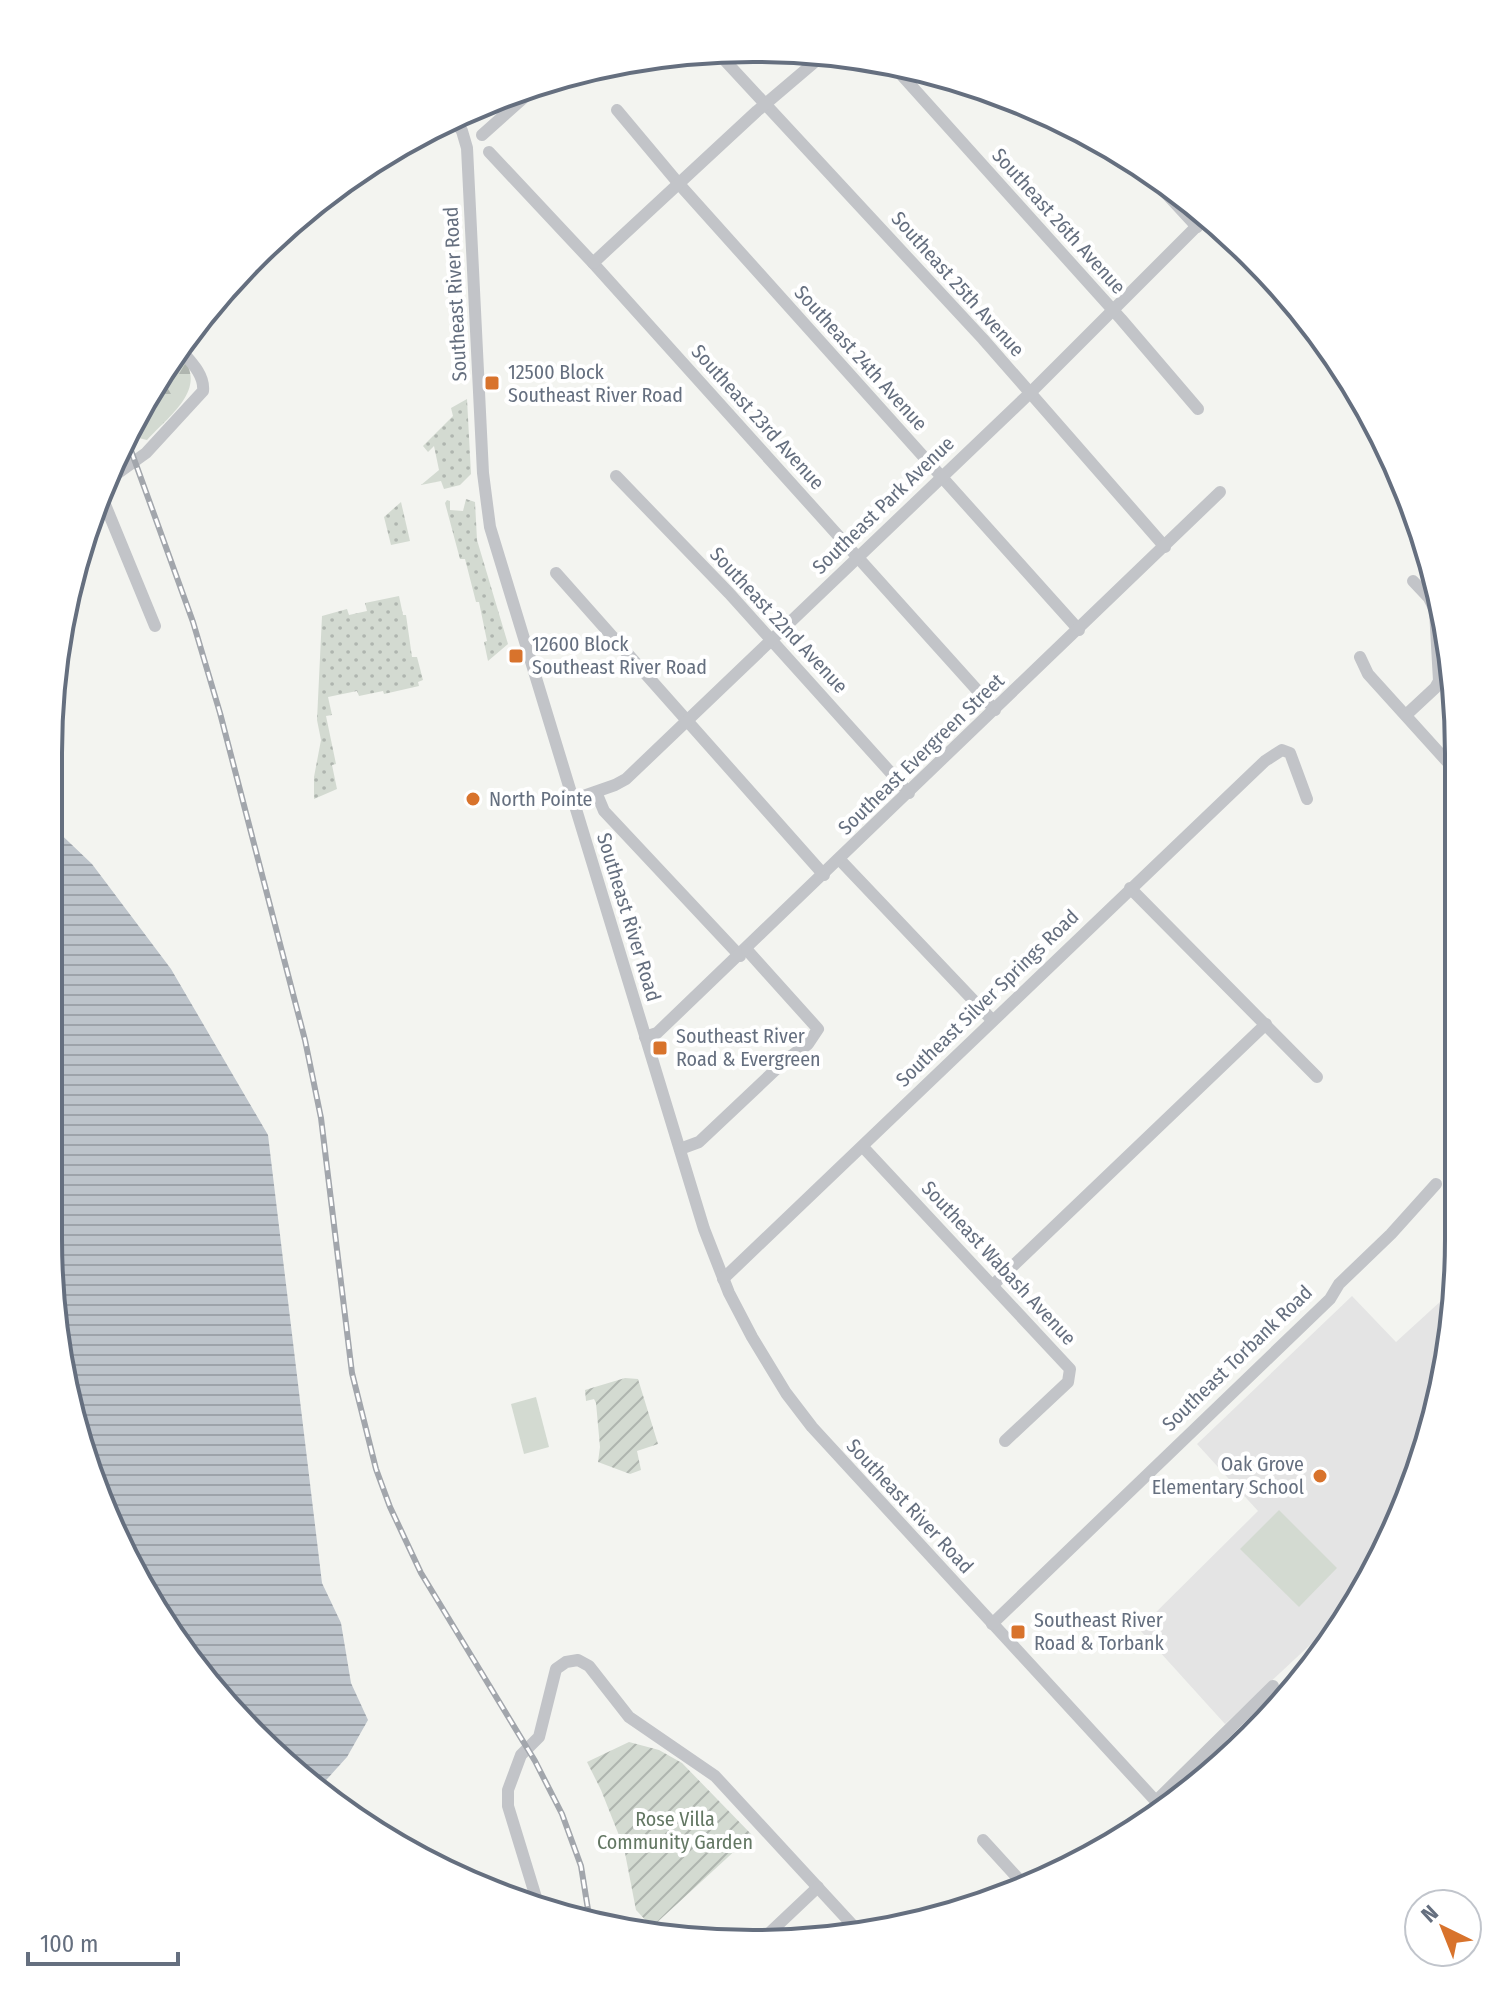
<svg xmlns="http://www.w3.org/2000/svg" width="1507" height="1992" viewBox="0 0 1507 1992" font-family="'Fira Sans Condensed',sans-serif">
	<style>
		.built { fill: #e4e4e4 }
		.grass { fill: url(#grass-dots) }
		.forest { fill: url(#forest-firs) }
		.garden { fill: url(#garden-furrows) }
		.pitch { fill: #d3dad1 }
		.water { fill: url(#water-rules) }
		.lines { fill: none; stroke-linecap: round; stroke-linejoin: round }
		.minor { stroke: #c2c4c8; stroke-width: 12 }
		.rail-casing { stroke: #a2a6ac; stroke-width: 6 }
		.rail { stroke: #fff; stroke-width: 3; stroke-dasharray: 9; stroke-linecap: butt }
		.poi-dot { fill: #d8732c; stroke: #fff; stroke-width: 3 }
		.labels { text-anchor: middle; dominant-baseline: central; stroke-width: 8; stroke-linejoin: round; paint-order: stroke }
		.street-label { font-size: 20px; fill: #656f7f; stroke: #fff }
		.poi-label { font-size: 20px; fill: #656f7f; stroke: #fff; text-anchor: start }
		.park-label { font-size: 20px; fill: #637763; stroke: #fff }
		.rim { fill: none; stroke: #656f7f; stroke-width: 4 }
	</style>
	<defs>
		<pattern id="grass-dots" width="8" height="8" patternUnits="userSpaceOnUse" patternTransform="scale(2)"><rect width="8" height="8" fill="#d3dad1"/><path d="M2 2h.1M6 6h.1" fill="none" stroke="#afb5af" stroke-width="1.8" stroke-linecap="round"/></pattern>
		<pattern id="forest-firs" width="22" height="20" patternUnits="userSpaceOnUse" patternTransform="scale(2)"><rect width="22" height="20" fill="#d3dad1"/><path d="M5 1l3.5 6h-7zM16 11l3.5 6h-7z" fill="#afb5af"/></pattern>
		<pattern id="garden-furrows" width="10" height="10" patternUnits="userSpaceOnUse" patternTransform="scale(2)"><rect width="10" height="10" fill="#d3dad1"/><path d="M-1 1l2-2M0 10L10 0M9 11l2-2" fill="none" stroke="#afb5af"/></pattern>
		<pattern id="water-rules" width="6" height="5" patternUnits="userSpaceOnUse" patternTransform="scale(2)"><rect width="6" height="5" fill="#bdc4cb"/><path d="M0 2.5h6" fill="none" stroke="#9da3aa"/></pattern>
	</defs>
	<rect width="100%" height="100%" fill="#f3f4f0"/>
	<polygon class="built" points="1453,1290 1453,1331 1405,1508 1354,1604 1225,1724 1139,1629 1258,1511 1197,1444 1352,1296 1396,1342"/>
	<g class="grass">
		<polygon points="467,399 471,474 460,485 444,489 441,481 421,485 439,470 434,446 428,452 423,446 453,416 451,408"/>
		<polygon points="466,499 475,502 477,540 508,644 488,661 484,642 487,641 479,602 476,602 465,559 460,559 445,503 447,500 450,501 450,510 463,511"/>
		<polygon points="401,502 410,541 391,545 384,517"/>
		<polygon points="399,596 403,615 406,615 412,657 417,657 423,680 418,682 419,686 384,694 383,691 359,696 357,691 328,697 332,715 326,716 336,764 332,765 337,789 314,799 314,777 321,740 317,720 322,616 347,609 349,615 367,611 365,603"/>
	</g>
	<path class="forest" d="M177,351C212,386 172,413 147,440L134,437L120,445L119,462L110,470L121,441Z"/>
	<g class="garden">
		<polygon points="625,1378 638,1379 658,1444 637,1451 641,1470 630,1474 598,1462 600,1447 596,1403 594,1399 586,1401 585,1390"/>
		<polygon points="629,1742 659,1750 682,1763 752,1835 652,1927 636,1910 624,1848 601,1790 587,1762"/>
	</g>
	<g class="pitch">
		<polygon points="536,1397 549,1447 524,1454 511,1404"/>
		<polygon points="1279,1510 1337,1568 1299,1607 1240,1549"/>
	</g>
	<polygon class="water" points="49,823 92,864 171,969 268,1135 322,1583 341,1623 351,1683 368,1720 347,1757 318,1789 288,1769 143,1592 72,1422 48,1238"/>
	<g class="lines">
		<g class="minor">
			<polyline points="717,52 983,339 1165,547"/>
			<polyline points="889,61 1121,319 1198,409"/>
			<polyline points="617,110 679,184 1079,630"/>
			<polyline points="453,118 462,131 467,148 483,473 490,527 704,1229 729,1293 752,1337 786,1393 812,1427 1164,1810"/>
			<polyline points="482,135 538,85"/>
			<polyline points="489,152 593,263 995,710"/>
			<polyline points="1138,163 1197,227"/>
			<polyline points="593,263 757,111 823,55"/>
			<polyline points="616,476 729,593 909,793"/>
			<polyline points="556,573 824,875"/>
			<path d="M155,626L104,502L103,491L107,481L146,453L203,391C205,374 189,360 179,348"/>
			<polyline points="1360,657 1368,674 1453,768"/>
			<polyline points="1406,715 1435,688 1439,681 1435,610 1429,598 1413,581"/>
			<polyline points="596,792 604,811 740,956"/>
			<polyline points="572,800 615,785 626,779 1029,394 1206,217"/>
			<polyline points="840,860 992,1020"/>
			<polyline points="1130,888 1317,1077"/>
			<polyline points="645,1037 657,1033 1220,492"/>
			<polyline points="863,1147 1070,1369 1068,1382 1005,1441"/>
			<polyline points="680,1149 699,1142 787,1059 808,1044 818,1029 747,950"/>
			<polyline points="723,1279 1265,761 1282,750 1290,753 1307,799"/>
			<polyline points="993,1285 1266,1024"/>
			<polyline points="992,1624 1330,1299 1339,1284 1391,1234 1436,1184"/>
			<polyline points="1156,1801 1273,1686"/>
			<polyline points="983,1840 1024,1885"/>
			<polyline points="538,1904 508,1806 508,1790 521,1755 539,1737 556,1669 566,1662 578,1660 589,1666 629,1717 715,1776 858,1931"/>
			<polyline points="762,1940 818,1887"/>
		</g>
		<defs>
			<polyline id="rail" points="125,434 193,622 220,713 305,1040 321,1118 352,1373 376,1469 390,1507 421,1573 535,1761 562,1814 581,1866 590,1922"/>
		</defs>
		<use href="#rail" class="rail-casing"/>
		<use href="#rail" class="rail"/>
	</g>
	<g class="poi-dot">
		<rect x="484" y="375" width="16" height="16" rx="4"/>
		<rect x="508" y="648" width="16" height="16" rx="4"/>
		<circle cx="473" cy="799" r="8"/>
		<rect x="652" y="1040" width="16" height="16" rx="4"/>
		<circle cx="1320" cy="1476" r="8"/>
		<rect x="1010" y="1624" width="16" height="16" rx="4"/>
	</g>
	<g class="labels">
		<g class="street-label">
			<text transform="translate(1059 221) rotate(48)">Southeast 26th Avenue</text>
			<text transform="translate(958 284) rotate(48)">Southeast 25th Avenue</text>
			<text transform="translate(455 294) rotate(-93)">Southeast River Road</text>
			<text transform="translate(861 358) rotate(48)">Southeast 24th Avenue</text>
			<text transform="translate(758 417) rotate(48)">Southeast 23rd Avenue</text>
			<text transform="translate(883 505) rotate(-44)">Southeast Park Avenue</text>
			<text transform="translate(779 620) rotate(47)">Southeast 22nd Avenue</text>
			<text transform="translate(921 754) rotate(-44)">Southeast Evergreen Street</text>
			<text transform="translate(629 917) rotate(73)">Southeast River Road</text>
			<text transform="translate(987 998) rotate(-44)">Southeast Silver Springs Road</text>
			<text transform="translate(999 1263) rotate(47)">Southeast Wabash Avenue</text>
			<text transform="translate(1237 1358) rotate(-44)">Southeast Torbank Road</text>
			<text transform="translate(910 1506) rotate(47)">Southeast River Road</text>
		</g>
		<g class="poi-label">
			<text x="508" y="372">12500 Block<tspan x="508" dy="23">Southeast River Road</tspan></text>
			<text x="532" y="644">12600 Block<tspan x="532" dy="23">Southeast River Road</tspan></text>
			<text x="489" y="799">North Pointe</text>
			<text x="676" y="1036">Southeast River<tspan x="676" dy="23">Road &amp; Evergreen</tspan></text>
			<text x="1304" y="1464" text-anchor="end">Oak Grove<tspan x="1304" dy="23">Elementary School</tspan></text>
			<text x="1034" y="1620">Southeast River<tspan x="1034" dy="23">Road &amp; Torbank</tspan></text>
		</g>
		<g class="park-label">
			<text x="675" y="1819">Rose Villa<tspan x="675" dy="23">Community Garden</tspan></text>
		</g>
	</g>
	<path d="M0 0H1507V1992H0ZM753 62H754A691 691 0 0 1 1445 753V1239A691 691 0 0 1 754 1930H753A691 691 0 0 1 62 1239V753A691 691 0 0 1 753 62Z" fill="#fff" fill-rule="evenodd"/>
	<path class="rim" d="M753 62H754A691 691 0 0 1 1445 753V1239A691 691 0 0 1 754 1930H753A691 691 0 0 1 62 1239V753A691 691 0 0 1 753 62Z"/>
	<g transform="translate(1443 1928) rotate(317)"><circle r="38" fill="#ffffff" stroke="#c1c5cc" stroke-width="2"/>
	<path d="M0-6L14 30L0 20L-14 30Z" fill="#d8732c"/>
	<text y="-12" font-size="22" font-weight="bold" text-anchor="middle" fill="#656f7f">N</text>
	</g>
	<path d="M28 1952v12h150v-12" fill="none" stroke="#656f7f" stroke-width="4"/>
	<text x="40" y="1952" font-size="24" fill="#656f7f" stroke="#ffffff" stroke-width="6" paint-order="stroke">100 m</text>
</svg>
